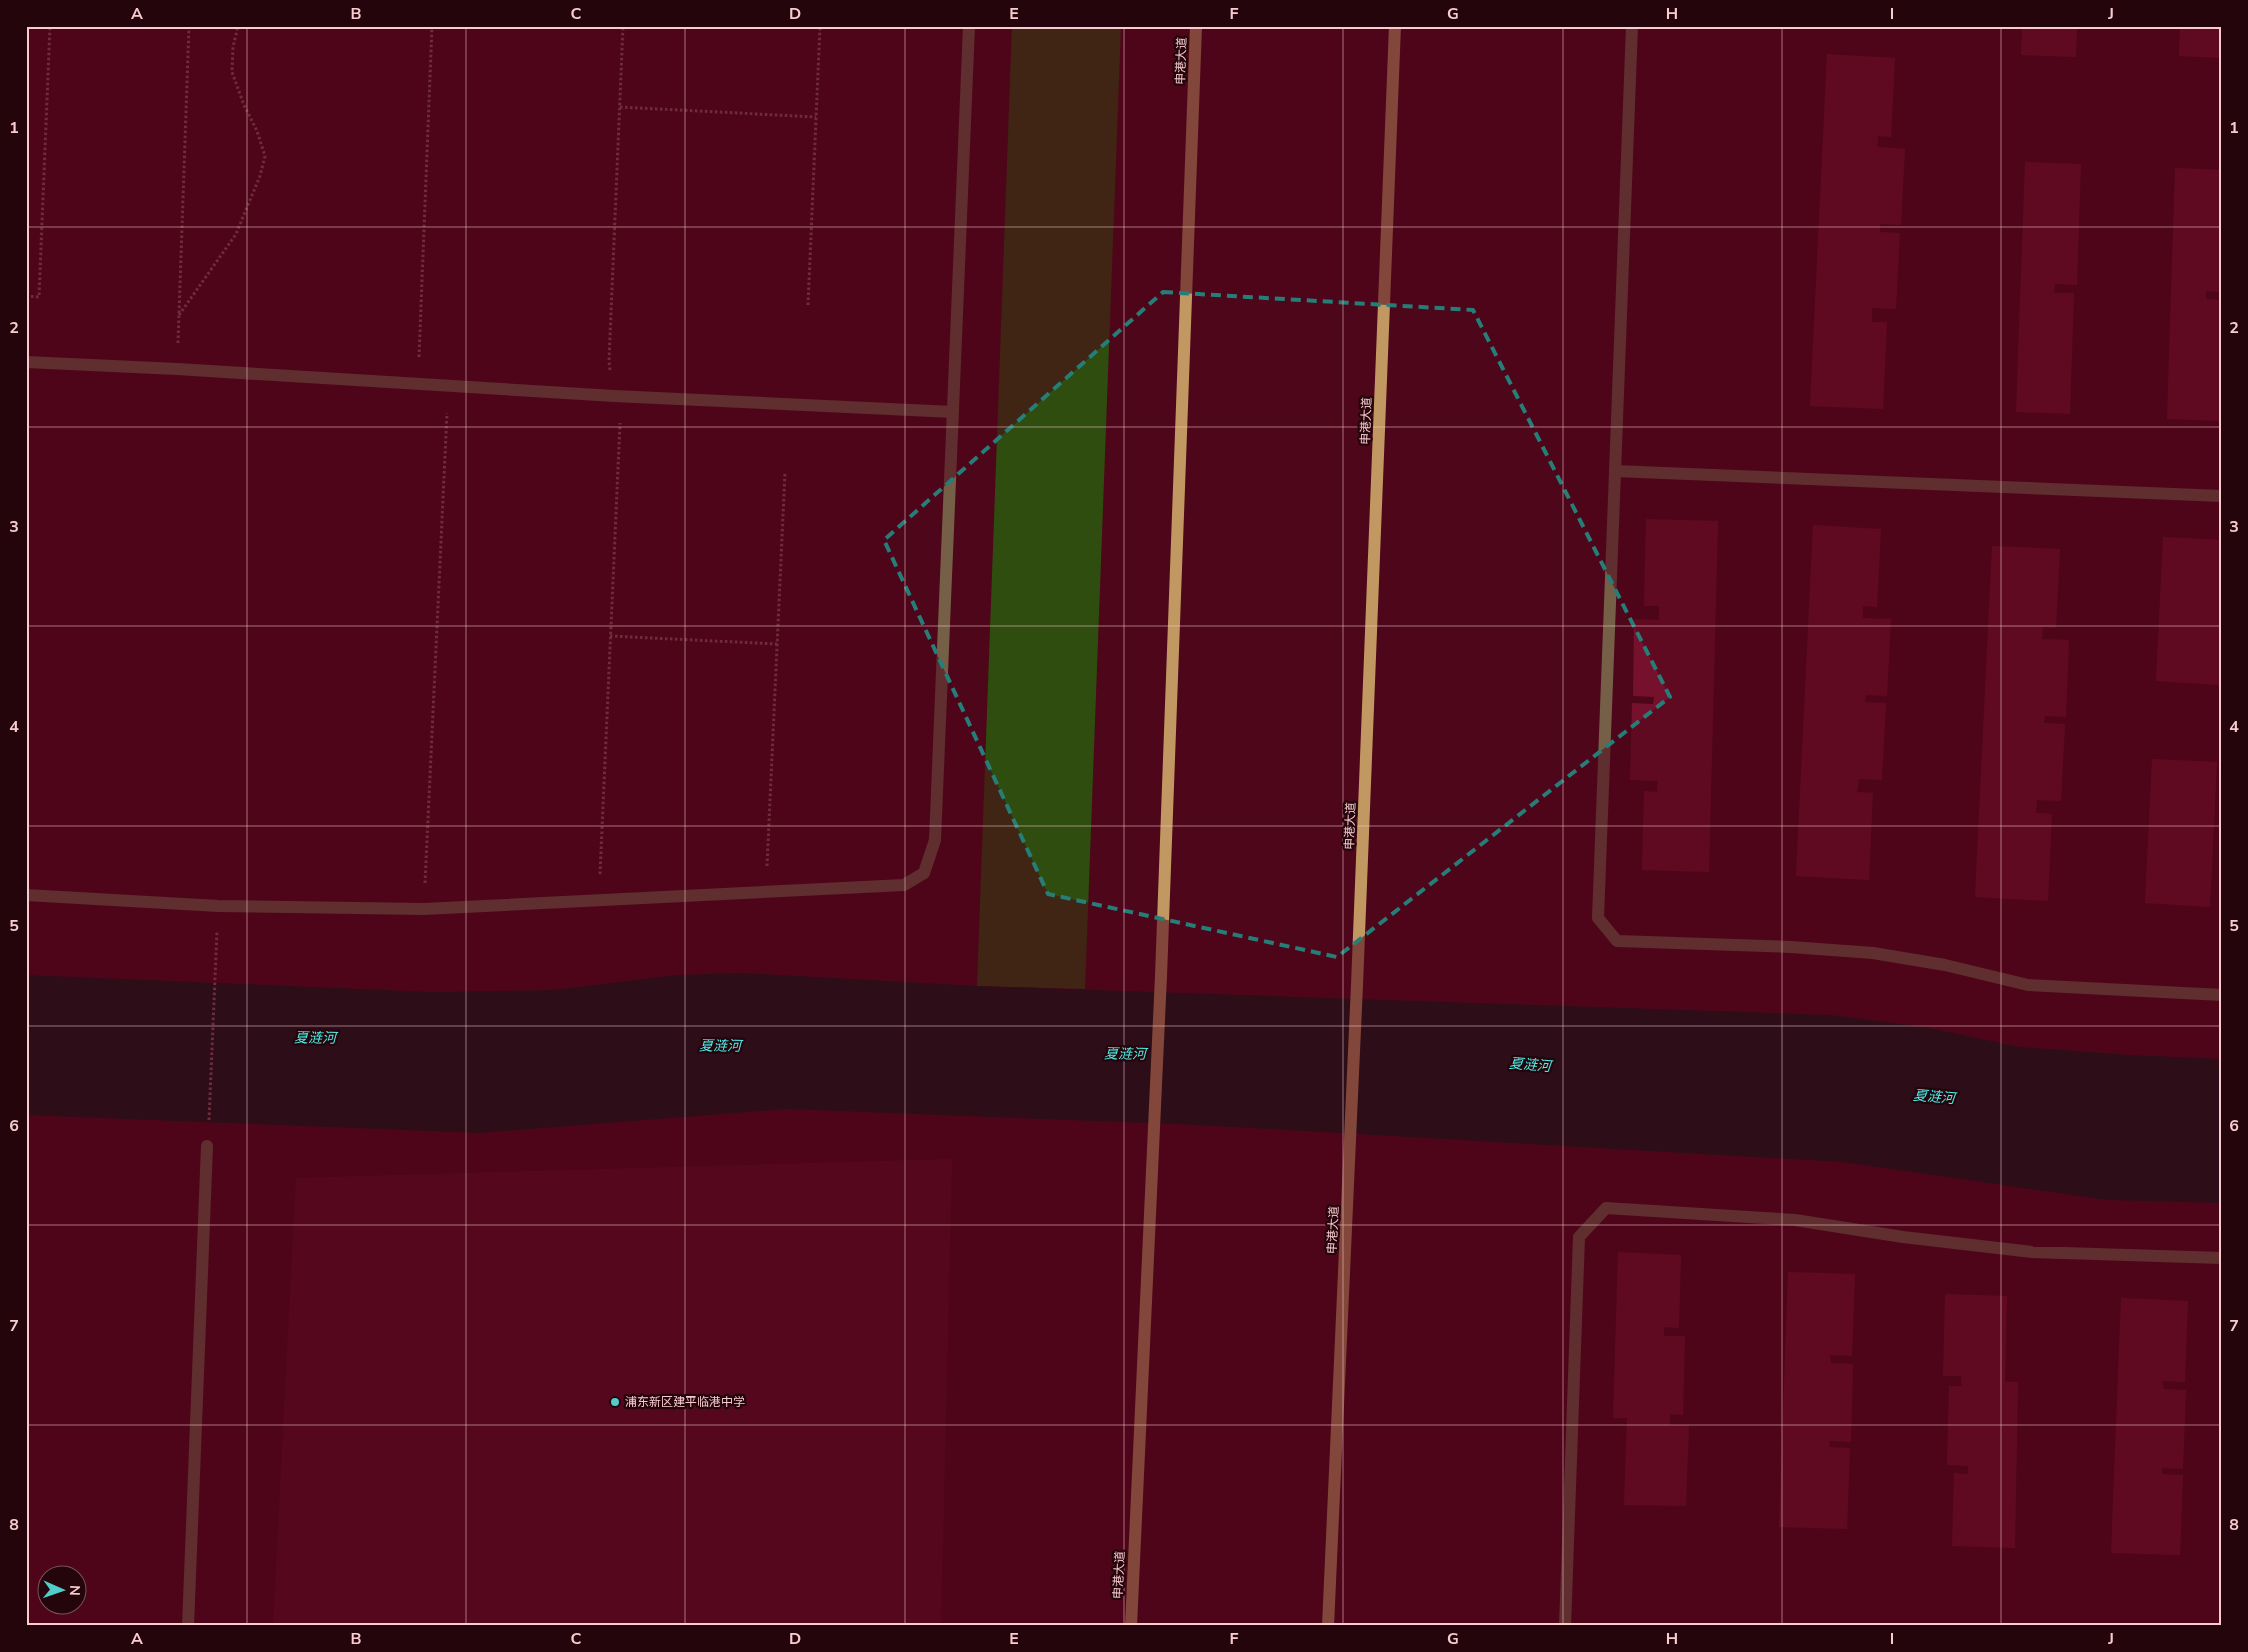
<svg xmlns="http://www.w3.org/2000/svg" width="2248" height="1652" viewBox="0 0 2248 1652" font-family="'Nunito Sans','Noto Sans SC',sans-serif">
	<style>
		.built { fill: #5e0d22 }
		.green { fill: #2f4d0e }
		.water { fill: #051818 }
		.building { fill: #75112d }
		.lines { fill: none; stroke-linecap: round; stroke-linejoin: round }
		.path { stroke: #975b68; stroke-width: 3; stroke-dasharray: 2.5 2.5; stroke-linecap: butt }
		.minor { stroke: #756047; stroke-width: 12 }
		.major { stroke: #c29862; stroke-width: 12 }
		.marked { fill: none; stroke: #267e78; stroke-width: 4; stroke-dasharray: 10 6; stroke-linejoin: round }
		.grid { fill: none; stroke: #f8cbcf; stroke-width: 1; stroke-opacity: 0.55 }
		.poi-dot { fill: #53cdc9; stroke: #23050b; stroke-width: 2 }
		.labels { text-anchor: middle; dominant-baseline: central; stroke-width: 4.5; stroke-linejoin: round; paint-order: stroke }
		.street-label { font-size: 12px; fill: #f8cbcf; stroke: #23050b }
		.poi-label { font-size: 12px; fill: #f8cbcf; stroke: #23050b; text-anchor: start }
		.water-label { font-size: 14px; font-style: italic; fill: #4fefe9; stroke: #23050b }
		.neatline { fill: none; stroke: #f8cbcf; stroke-width: 2 }
		.grid-label { font-size: 16px; text-anchor: middle; font-weight: bold; fill: #f8cbcf }
	</style>
	<rect width="100%" height="100%" fill="#4e061a"/>
	<polygon class="built" points="952,1159 941,1626 273,1626 296,1178"/>
	<polygon class="green" points="1012,26 1121,26 1085,989 977,986"/>
	<polygon class="water" points="742,973 977,986 1831,1015 1925,1027 2020,1047 2131,1055 2222,1059 2222,1203 2107,1200 1842,1162 1199,1125 788,1109 479,1133 26,1115 26,975 433,992 554,990 676,975"/>
	<g class="building">
		<polygon points="2022,26 2077,26 2076,57 2021,55"/>
		<polygon points="2180,26 2222,26 2222,58 2179,56"/>
		<polygon points="1827,54 1895,58 1891,137 1878,136 1877,147 1905,149 1901,225 1880,224 1880,232 1900,233 1896,309 1872,308 1872,322 1887,322 1883,409 1810,406"/>
		<polygon points="2025,162 2081,164 2077,285 2055,284 2054,293 2074,293 2070,414 2016,412"/>
		<polygon points="2175,168 2222,170 2222,292 2206,291 2206,299 2222,300 2222,421 2167,419"/>
		<polygon points="1646,519 1718,521 1709,872 1642,870 1644,791 1657,792 1658,781 1630,780 1632,703 1653,704 1654,697 1633,696 1634,619 1659,620 1659,606 1644,606"/>
		<polygon points="1813,525 1881,529 1877,607 1863,606 1863,618 1891,619 1887,696 1866,695 1865,702 1886,703 1882,780 1859,779 1857,792 1873,793 1869,880 1796,876"/>
		<polygon points="2163,537 2222,540 2220,685 2156,681"/>
		<polygon points="1992,546 2060,549 2056,628 2043,627 2042,639 2069,640 2066,717 2045,716 2044,723 2065,724 2061,801 2037,800 2036,813 2052,814 2048,901 1975,897"/>
		<polygon points="2152,759 2217,762 2210,907 2145,903"/>
		<polygon points="1618,1252 1681,1255 1679,1328 1664,1327 1664,1336 1685,1336 1683,1415 1670,1414 1670,1425 1689,1425 1686,1506 1624,1505 1627,1418 1613,1418"/>
		<polygon points="1788,1272 1855,1274 1852,1356 1830,1355 1831,1363 1853,1364 1851,1442 1830,1441 1829,1447 1850,1448 1847,1529 1779,1527"/>
		<polygon points="1945,1294 2007,1296 2005,1382 2018,1382 2015,1548 1952,1546 1954,1473 1968,1474 1968,1466 1947,1465 1949,1386 1962,1386 1961,1376 1943,1376"/>
		<polygon points="2121,1298 2188,1301 2185,1382 2162,1381 2164,1389 2186,1390 2183,1469 2162,1468 2162,1474 2183,1475 2180,1555 2111,1553"/>
	</g>
	<g class="lines">
		<g class="path">
			<polyline points="620,107 816,117"/>
			<polyline points="26,296 39,297 50,26"/>
			<polyline points="808,305 820,26"/>
			<polyline points="179,315 236,234 260,176 265,156 257,131 244,105 232,72 233,47 238,26"/>
			<polyline points="178,343 189,26"/>
			<polyline points="419,357 432,26"/>
			<polyline points="610,370 609,361 623,26"/>
			<polyline points="610,636 777,644"/>
			<polyline points="767,866 785,472"/>
			<polyline points="600,874 620,423"/>
			<polyline points="425,883 447,413"/>
			<polyline points="209,1120 217,931"/>
		</g>
		<g class="minor">
			<polyline points="1632,26 1598,918 1617,941 1791,947 1873,953 1945,965 2028,985 2222,995"/>
			<polyline points="26,362 177,369 614,396 953,412"/>
			<polyline points="1615,471 2222,496"/>
			<polyline points="26,895 218,906 424,909 904,885 924,873 935,840 969,26"/>
			<polyline points="188,1626 207,1146"/>
			<polyline points="1565,1626 1579,1237 1606,1208 1795,1220 1903,1237 2032,1252 2222,1258"/>
		</g>
		<g class="major">
			<polyline points="1131,1626 1161,976 1196,26"/>
			<polyline points="1328,1626 1357,985 1395,26"/>
		</g>
	</g>
	<path d="M0 0H2248V1652H0ZM1163,292L1473,310L1670,697L1337,957L1048,894L884,540Z" fill="#4e061a" fill-opacity=".55" fill-rule="evenodd"/>
	<path class="marked" d="M1163,292L1473,310L1670,697L1337,957L1048,894L884,540Z"/>
	<path class="grid" d="M247,26V1626M466,26V1626M685,26V1626M905,26V1626M1124,26V1626M1343,26V1626M1563,26V1626M1782,26V1626M2001,26V1626M26,227H2222M26,427H2222M26,626H2222M26,826H2222M26,1026H2222M26,1225H2222M26,1425H2222"/>
	<circle class="poi-dot" cx="615" cy="1402" r="5"/>
	<g class="labels">
		<g class="street-label">
			<text transform="translate(1181 61) rotate(-88)">申港大道</text>
			<text transform="translate(1366 421) rotate(-88)">申港大道</text>
			<text transform="translate(1350 826) rotate(-88)">申港大道</text>
			<text transform="translate(1333 1230) rotate(-87)">申港大道</text>
			<text transform="translate(1119 1575) rotate(-87)">申港大道</text>
		</g>
		<g class="poi-label">
			<text x="625" y="1402">浦东新区建平临港中学</text>
		</g>
		<g class="water-label">
			<text transform="translate(315 1038) rotate(1)">夏涟河</text>
			<text transform="translate(720 1046) rotate(1)">夏涟河</text>
			<text transform="translate(1125 1054) rotate(1)">夏涟河</text>
			<text transform="translate(1530 1065) rotate(5)">夏涟河</text>
			<text transform="translate(1934 1097) rotate(5)">夏涟河</text>
		</g>
	</g>
	<rect width="2248" height="1652" fill="none" stroke="#23050b" stroke-width="55"/>
	<g transform="translate(62 1590) rotate(92)"><circle r="24" fill="#23050b" stroke="#785459"/>
	<path d="M0-4L9 19L0 12L-9 19Z" fill="#53cdc9"/>
	<text y="-8" font-size="14" font-weight="bold" text-anchor="middle" fill="#f8cbcf">N</text>
	</g>
	<rect x="28" y="28" width="2192" height="1596" class="neatline"/>
	<g class="grid-label">
		<text x="137" y="19">A</text>
		<text x="356" y="19">B</text>
		<text x="576" y="19">C</text>
		<text x="795" y="19">D</text>
		<text x="1014" y="19">E</text>
		<text x="1234" y="19">F</text>
		<text x="1453" y="19">G</text>
		<text x="1672" y="19">H</text>
		<text x="1892" y="19">I</text>
		<text x="2111" y="19">J</text>
		<text x="14" y="133">1</text>
		<text x="2234" y="133">1</text>
		<text x="14" y="333">2</text>
		<text x="2234" y="333">2</text>
		<text x="14" y="532">3</text>
		<text x="2234" y="532">3</text>
		<text x="14" y="732">4</text>
		<text x="2234" y="732">4</text>
		<text x="14" y="931">5</text>
		<text x="2234" y="931">5</text>
		<text x="14" y="1131">6</text>
		<text x="2234" y="1131">6</text>
		<text x="14" y="1331">7</text>
		<text x="2234" y="1331">7</text>
		<text x="14" y="1530">8</text>
		<text x="2234" y="1530">8</text>
		<text x="137" y="1644">A</text>
		<text x="356" y="1644">B</text>
		<text x="576" y="1644">C</text>
		<text x="795" y="1644">D</text>
		<text x="1014" y="1644">E</text>
		<text x="1234" y="1644">F</text>
		<text x="1453" y="1644">G</text>
		<text x="1672" y="1644">H</text>
		<text x="1892" y="1644">I</text>
		<text x="2111" y="1644">J</text>
	</g>
</svg>
